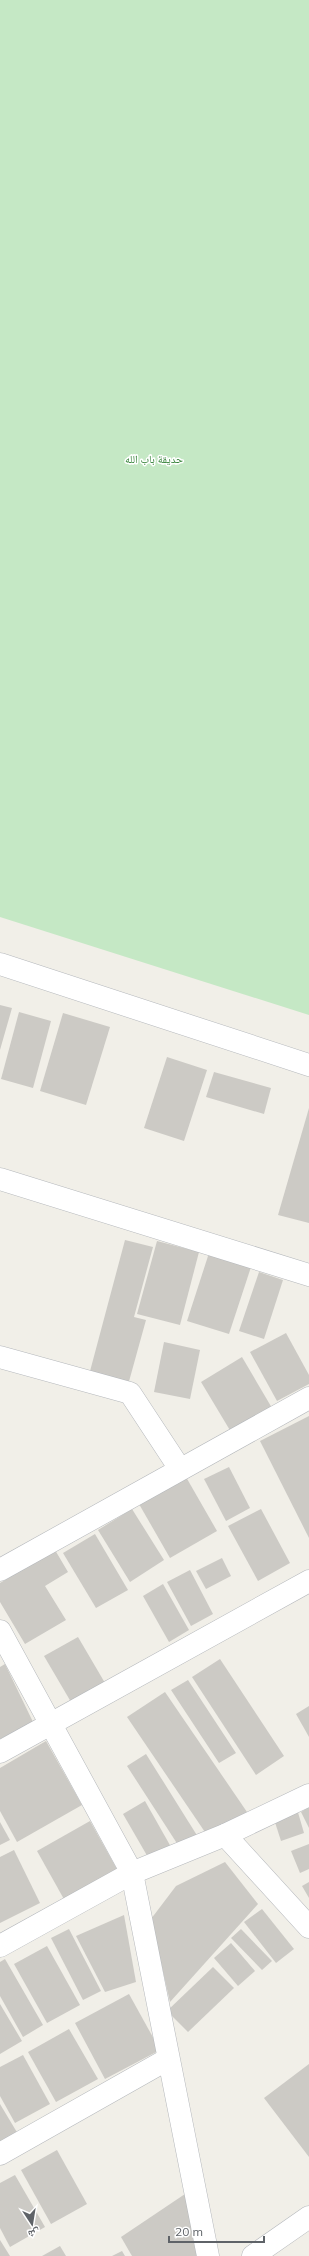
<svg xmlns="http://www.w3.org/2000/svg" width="309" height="2256" viewBox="0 0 309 2256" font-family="Mulish,'Noto Naskh Arabic',sans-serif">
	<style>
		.green { fill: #c5e8c5 }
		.building { fill: #cccac5 }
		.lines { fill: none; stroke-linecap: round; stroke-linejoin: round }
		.street-casing { stroke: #b5b8bc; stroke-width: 23 }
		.street { stroke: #fff; stroke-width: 22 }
		.labels { text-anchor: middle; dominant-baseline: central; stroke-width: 3; stroke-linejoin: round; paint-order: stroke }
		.park-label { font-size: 11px; fill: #348238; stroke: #fff }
	</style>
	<rect width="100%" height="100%" fill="#f1efe8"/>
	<polygon class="green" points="0,0 309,0 309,1015 0,917"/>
	<g class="building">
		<polygon points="0,1005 12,1008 0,1050"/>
		<polygon points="19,1012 51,1021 33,1088 1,1079"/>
		<polygon points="63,1013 110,1027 86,1105 40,1091"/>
		<polygon points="167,1057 207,1070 184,1141 144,1128"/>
		<polygon points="214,1072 271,1088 264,1114 206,1097"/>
		<polygon points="309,1108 309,1223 278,1215"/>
		<polygon points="125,1240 153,1247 134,1317 146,1320 128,1385 89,1375"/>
		<polygon points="157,1241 199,1252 180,1325 137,1314"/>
		<polygon points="209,1253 251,1267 229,1334 187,1321"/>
		<polygon points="259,1272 283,1280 264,1339 239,1331"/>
		<polygon points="286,1333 309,1375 309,1384 277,1401 250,1352"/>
		<polygon points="164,1342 200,1350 190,1399 154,1392"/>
		<polygon points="242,1357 272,1408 231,1432 201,1382"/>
		<polygon points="309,1416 309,1538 260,1441"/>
		<polygon points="229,1467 250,1508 226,1521 204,1479"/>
		<polygon points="186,1477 217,1531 170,1558 139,1504"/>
		<polygon points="132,1509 164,1560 130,1582 98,1530"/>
		<polygon points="261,1509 290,1563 258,1581 228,1526"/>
		<polygon points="95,1534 128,1590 96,1608 63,1553"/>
		<polygon points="55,1550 68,1572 45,1586 66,1620 25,1644 0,1602 0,1583"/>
		<polygon points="222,1558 231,1576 206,1589 196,1571"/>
		<polygon points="190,1570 213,1614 191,1626 167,1582"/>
		<polygon points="163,1584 189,1630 169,1642 143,1596"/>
		<polygon points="78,1637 105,1683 71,1702 44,1656"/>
		<polygon points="220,1659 284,1756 256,1775 192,1677"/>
		<polygon points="5,1664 33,1722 0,1739 0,1667"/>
		<polygon points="188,1680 236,1753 219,1763 171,1690"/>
		<polygon points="165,1692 247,1812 209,1838 127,1717"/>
		<polygon points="309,1706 309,1737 296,1714"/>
		<polygon points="46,1741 82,1805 17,1842 0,1811 0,1768"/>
		<polygon points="146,1754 198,1837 180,1848 127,1766"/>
		<polygon points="145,1801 171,1847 149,1859 123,1814"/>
		<polygon points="309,1807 309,1828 301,1812"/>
		<polygon points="297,1809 304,1833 281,1841 273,1816"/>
		<polygon points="90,1821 118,1871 65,1901 37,1851"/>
		<polygon points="0,1822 10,1840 0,1845"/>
		<polygon points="309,1844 309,1869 300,1873 291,1851"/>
		<polygon points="14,1850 40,1903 0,1923 0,1857"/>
		<polygon points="225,1862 258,1904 170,2002 151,1919 176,1886"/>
		<polygon points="309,1882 309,1898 302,1886"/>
		<polygon points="262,1909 294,1949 276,1963 244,1922"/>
		<polygon points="124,1915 136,1982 105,1992 76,1936"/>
		<polygon points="69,1929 101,1991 83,2000 51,1938"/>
		<polygon points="241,1929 272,1961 262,1970 231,1938"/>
		<polygon points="231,1943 255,1971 238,1986 214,1958"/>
		<polygon points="47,1946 80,2005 47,2023 14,1964"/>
		<polygon points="5,1959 43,2025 23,2037 0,1996 0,1962"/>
		<polygon points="213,1967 234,1988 188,2032 167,2011"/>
		<polygon points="129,1994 160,2050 105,2079 75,2023"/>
		<polygon points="0,2004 22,2041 0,2054"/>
		<polygon points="69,2029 98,2079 56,2102 28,2052"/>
		<polygon points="23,2055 50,2104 15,2123 0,2096 0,2067"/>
		<polygon points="309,2064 309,2157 264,2098"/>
		<polygon points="0,2104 18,2134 0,2145"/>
		<polygon points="57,2150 87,2204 51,2224 21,2170"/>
		<polygon points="15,2175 45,2227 10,2247 0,2228 0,2183"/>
		<polygon points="185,2194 199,2256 132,2256 121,2237"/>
		<polygon points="0,2240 10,2256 0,2256"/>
		<polygon points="60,2246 66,2256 42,2256"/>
		<polygon points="122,2251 125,2256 112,2256"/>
	</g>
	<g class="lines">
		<defs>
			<g id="street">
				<polyline points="0,964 309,1065"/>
				<polyline points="0,1179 309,1275"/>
				<polyline points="0,1357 130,1393 180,1469"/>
				<polyline points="0,1570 309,1398"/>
				<polyline points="0,1631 132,1873 208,2256"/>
				<polyline points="0,1752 309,1581"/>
				<polyline points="225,1835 309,1927"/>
				<polyline points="0,1946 132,1873 225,1835 309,1795"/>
				<polyline points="0,2154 168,2059"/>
				<polyline points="253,2256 309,2217"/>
			</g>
		</defs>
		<use href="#street" class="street-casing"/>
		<use href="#street" class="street"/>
	</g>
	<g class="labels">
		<g class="park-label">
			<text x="154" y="459">حديقة باب الله</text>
		</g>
	</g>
	<g transform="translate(32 2224) rotate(168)" stroke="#ffffff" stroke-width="3" paint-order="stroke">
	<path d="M0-3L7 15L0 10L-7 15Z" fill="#5f6368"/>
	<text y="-6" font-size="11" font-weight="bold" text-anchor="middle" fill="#5f6368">ش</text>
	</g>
	<path d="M169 2236v6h95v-6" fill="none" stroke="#5f6368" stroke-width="2"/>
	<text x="175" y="2236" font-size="12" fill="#5f6368" stroke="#ffffff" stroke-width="3" paint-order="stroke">20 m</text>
</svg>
